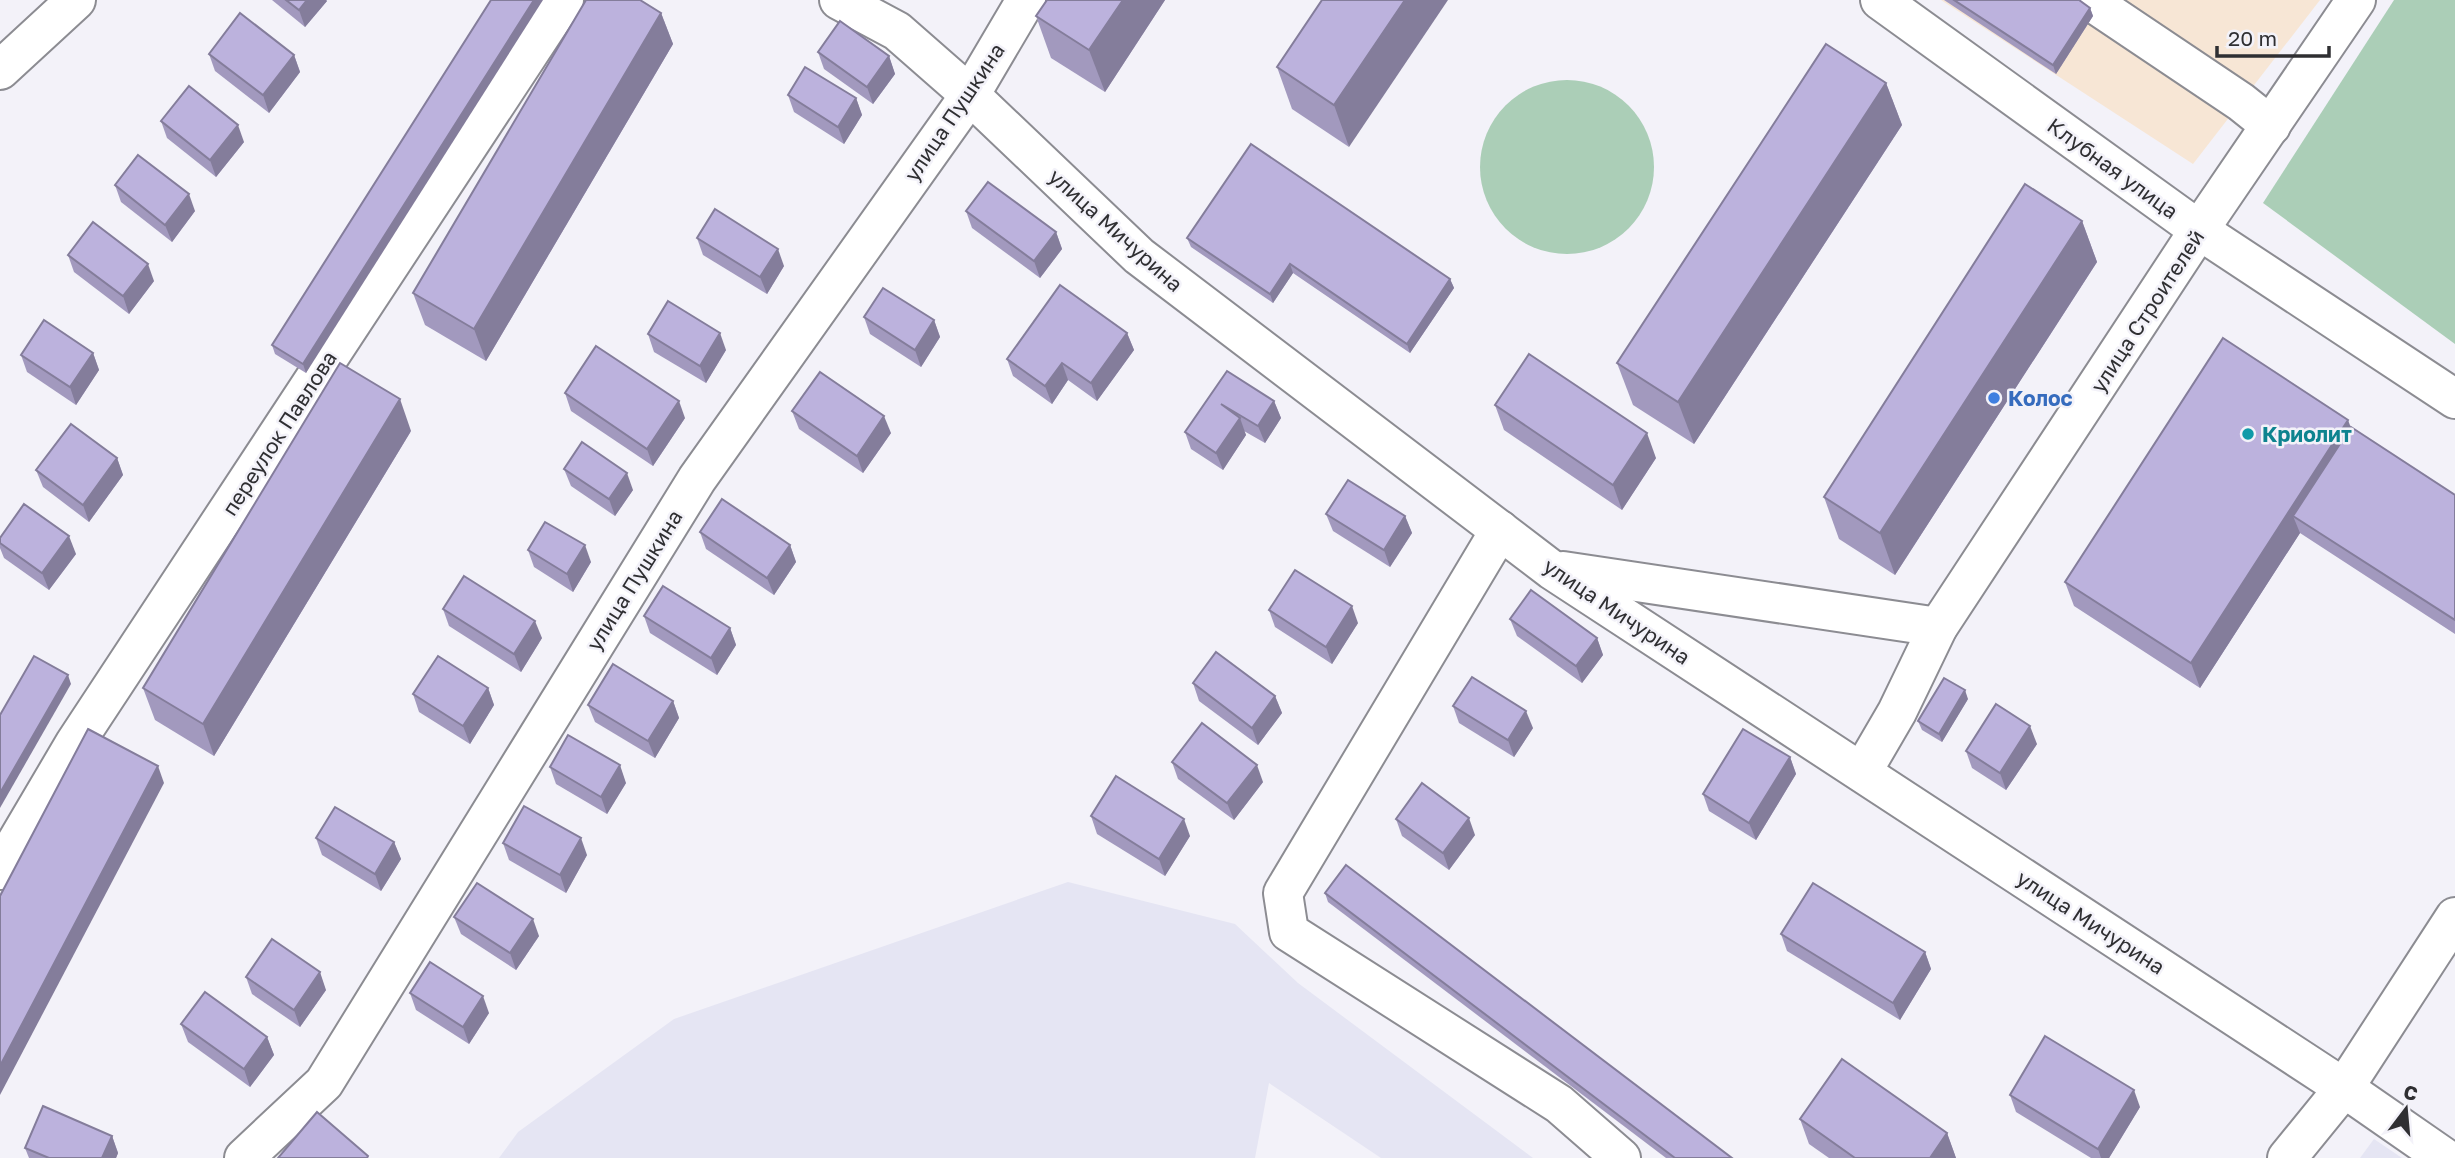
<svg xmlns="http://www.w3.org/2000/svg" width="2455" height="1158" viewBox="0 0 2455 1158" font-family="'Golos Text',sans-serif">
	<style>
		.built { fill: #e5e5f3 }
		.education { fill: #f7e6d5 }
		.green { fill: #abceb7 }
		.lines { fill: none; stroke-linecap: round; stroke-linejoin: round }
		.minor-casing { stroke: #8c8c92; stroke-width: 42 }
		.minor { stroke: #fff; stroke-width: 38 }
		.wall { fill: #a299be }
		.shaded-wall { fill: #847d9b }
		.building { fill: #bcb2dd; stroke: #847d9b; stroke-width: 2 }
		.shop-dot { fill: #3f7fe0; stroke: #f3f2f9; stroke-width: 2.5 }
		.culture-dot { fill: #0f9aa8; stroke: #f3f2f9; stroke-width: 2.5 }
		.labels { text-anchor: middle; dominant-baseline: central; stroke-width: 5; stroke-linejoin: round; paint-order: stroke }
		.street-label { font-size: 21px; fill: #2f2f32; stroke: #f3f2f9 }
		.shop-label { font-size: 21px; font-weight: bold; fill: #366cbe; stroke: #f3f2f9; text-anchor: start }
		.culture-label { font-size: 21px; font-weight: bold; fill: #0d838f; stroke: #f3f2f9; text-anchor: start }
	</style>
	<rect width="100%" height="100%" fill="#f3f2f9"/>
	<g class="built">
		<polygon points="1068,882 1235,924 1298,983 1533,1158 1381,1158 1269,1083 1255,1158 499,1158 518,1132 674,1019"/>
		<polygon points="2374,1139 2402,1158 2360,1158"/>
	</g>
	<polygon class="education" points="1941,0 2320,0 2193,164"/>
	<g class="green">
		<polygon points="2394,0 2455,0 2455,344 2263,203"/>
		<circle cx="1567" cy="167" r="87"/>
	</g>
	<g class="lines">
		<defs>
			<g id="minor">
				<polyline points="839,0 897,31 970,95 1139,256 1552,570 2344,1088 2445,1158"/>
				<polyline points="1880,0 2199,230 2455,399"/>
				<polyline points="2089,0 2241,102 2271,126"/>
				<polyline points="0,70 76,0"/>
				<polyline points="1500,530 1283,893 1289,932 1559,1104 1621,1158"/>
				<polyline points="1563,571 1938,627"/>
				<polyline points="1862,772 1897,712 1938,627 2199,230 2356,0"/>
				<polyline points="0,870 75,743 564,0"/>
				<polyline points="244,1158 324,1083 697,479 970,95 1026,0"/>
				<polyline points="2287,1158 2344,1088 2455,917"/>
			</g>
		</defs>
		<use href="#minor" class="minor-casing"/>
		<use href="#minor" class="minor"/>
	</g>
	<g class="wall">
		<polygon points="272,0 326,0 327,1 305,27"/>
		<polygon points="491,0 306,373 275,354 272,345"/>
		<polygon points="1047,0 1165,0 1105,92 1051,58 1036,16"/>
		<polygon points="1322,0 1349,147 1292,109 1277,67"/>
		<polygon points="1944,0 2079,0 2090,8 2093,16 2056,74"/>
		<polygon points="661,13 673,44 486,361 425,325 413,293"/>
		<polygon points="818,52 889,56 895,74 873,104 824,69"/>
		<polygon points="209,54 294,55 300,72 269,113 215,71"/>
		<polygon points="1886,83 1902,125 1694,444 1633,405 1617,363"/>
		<polygon points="788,95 856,98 862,115 844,144 794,112"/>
		<polygon points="161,121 244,142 216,177 167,138"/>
		<polygon points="115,185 195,211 172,242 121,202"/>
		<polygon points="966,211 1056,232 1062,249 1040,278 972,228"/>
		<polygon points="2082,221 2097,262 1895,575 1839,539 1824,497"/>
		<polygon points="697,238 784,266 767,294 703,255"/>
		<polygon points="1187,238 1450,279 1454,288 1410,353 1293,273 1273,303 1191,247"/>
		<polygon points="68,255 154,281 129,314 74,272"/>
		<polygon points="864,317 934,320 940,337 921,367 870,334"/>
		<polygon points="1127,333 1134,350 1097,401 1068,380 1052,404 1013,376 1007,359"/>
		<polygon points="648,334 726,350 706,383 654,352"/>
		<polygon points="93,353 99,370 76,405 27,372 21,355"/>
		<polygon points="1227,371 1274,401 1281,418 1265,443 1244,431 1246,435 1223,470 1191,449 1185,432"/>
		<polygon points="565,393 685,418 653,466 571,411"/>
		<polygon points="1495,405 1656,458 1622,510 1504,430"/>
		<polygon points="792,411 891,433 863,473 799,429"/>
		<polygon points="2351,427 2455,495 2455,634 2300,533 2200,688 2074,606 2065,582"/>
		<polygon points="411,431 214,756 155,720 143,688"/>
		<polygon points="117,458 123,475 89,522 43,487 36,470"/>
		<polygon points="564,469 633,490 615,516 571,486"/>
		<polygon points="1326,514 1405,516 1412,533 1390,567 1333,531"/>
		<polygon points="700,532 790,545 796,562 774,595 706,549"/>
		<polygon points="0,538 76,554 49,590 4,558 0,548"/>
		<polygon points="528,550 591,562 573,592 534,567"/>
		<polygon points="443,609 542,638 521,672 449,626"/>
		<polygon points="1269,610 1358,623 1332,664 1275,627"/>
		<polygon points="644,616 730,628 736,645 717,675 650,633"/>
		<polygon points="1510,619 1597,638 1603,655 1582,683 1517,636"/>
		<polygon points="1193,683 1275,696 1282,713 1258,745 1199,701"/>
		<polygon points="488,688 494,705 470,744 419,712 413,694"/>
		<polygon points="1968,699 1942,742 1922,730 1918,721"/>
		<polygon points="673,701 679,718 655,758 595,722 588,705"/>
		<polygon points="1453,706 1533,728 1514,757 1459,723"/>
		<polygon points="2037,744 2006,790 1972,768 1966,751"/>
		<polygon points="1790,757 1796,774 1756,840 1709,811 1703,794"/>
		<polygon points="1172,762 1263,782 1234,820 1178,779"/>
		<polygon points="550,767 626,783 607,814 556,784"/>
		<polygon points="1091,816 1190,836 1165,876 1097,834"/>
		<polygon points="1396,819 1475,835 1449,870 1402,836"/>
		<polygon points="316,838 394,842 401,859 381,891 322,855"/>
		<polygon points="503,843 587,855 566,893 509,860"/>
		<polygon points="1325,893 1732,1158 1666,1158 1328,902"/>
		<polygon points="454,917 539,936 516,970 461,934"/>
		<polygon points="1781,934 1925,952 1931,969 1900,1020 1787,951"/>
		<polygon points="246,977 326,990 300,1027 252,994"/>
		<polygon points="410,993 489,1013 469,1044 416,1010"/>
		<polygon points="181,1024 267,1037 274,1055 250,1087 188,1042"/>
		<polygon points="2010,1095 2140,1107 2109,1158 2091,1158 2016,1112"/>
		<polygon points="1800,1119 1947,1133 1956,1158 1829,1158 1809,1144"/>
		<polygon points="112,1136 118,1153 116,1158 29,1158 25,1148"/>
	</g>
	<g class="shaded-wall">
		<polygon points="307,0 326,0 327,1 305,27 299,10"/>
		<polygon points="534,0 543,0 306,373 303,364"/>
		<polygon points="1123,0 1165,0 1105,92 1089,50"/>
		<polygon points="1405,0 1448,0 1349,147 1334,105"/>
		<polygon points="2090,8 2093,16 2056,74 2053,65"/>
		<polygon points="661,13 673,44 486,361 474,329"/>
		<polygon points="294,55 300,72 269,113 263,95"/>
		<polygon points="889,56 895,74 873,104 867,87"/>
		<polygon points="1886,83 1902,125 1694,444 1678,402"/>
		<polygon points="856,98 862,115 844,144 838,127"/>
		<polygon points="238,125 244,142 216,177 210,160"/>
		<polygon points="189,194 195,211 172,242 165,225"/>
		<polygon points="2082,221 2097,262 1895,575 1880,533"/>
		<polygon points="1056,232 1062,249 1040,278 1034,261"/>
		<polygon points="778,249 784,266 767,294 760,277"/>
		<polygon points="148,264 154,281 129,314 123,296"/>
		<polygon points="1290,264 1293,273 1273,303 1270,294"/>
		<polygon points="1450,279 1454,288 1410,353 1407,344"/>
		<polygon points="934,320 940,337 921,367 915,350"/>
		<polygon points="720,333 726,350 706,383 700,366"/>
		<polygon points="1127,333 1134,350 1097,401 1091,383"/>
		<polygon points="93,353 99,370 76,405 70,387"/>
		<polygon points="1062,363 1068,380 1052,404 1045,386"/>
		<polygon points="400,399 411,431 214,756 203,724"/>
		<polygon points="679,401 685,418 653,466 647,449"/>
		<polygon points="1274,401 1281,418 1265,443 1258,426"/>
		<polygon points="884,416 891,433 863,473 857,456"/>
		<polygon points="1240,418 1246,435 1223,470 1216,453"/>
		<polygon points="2348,420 2357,444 2293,516 2300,533 2200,688 2191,663"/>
		<polygon points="1647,433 1656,458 1622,510 1613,485"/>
		<polygon points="117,458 123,475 89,522 83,505"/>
		<polygon points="627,473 633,490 615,516 609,499"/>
		<polygon points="1405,516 1412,533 1390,567 1384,550"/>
		<polygon points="69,536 76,554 49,590 42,573"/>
		<polygon points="585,545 591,562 573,592 567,574"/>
		<polygon points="790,545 796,562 774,595 767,578"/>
		<polygon points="1352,606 1358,623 1332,664 1326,647"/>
		<polygon points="535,621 542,638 521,672 514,654"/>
		<polygon points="730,628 736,645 717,675 711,658"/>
		<polygon points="1597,638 1603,655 1582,683 1576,666"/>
		<polygon points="68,675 71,684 0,808 0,793"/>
		<polygon points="488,688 494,705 470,744 463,726"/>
		<polygon points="1965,690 1968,699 1942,742 1939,734"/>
		<polygon points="1275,696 1282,713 1258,745 1252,728"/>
		<polygon points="673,701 679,718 655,758 648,741"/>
		<polygon points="1526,711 1533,728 1514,757 1508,740"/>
		<polygon points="2030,726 2037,744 2006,790 2000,773"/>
		<polygon points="1790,757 1796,774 1756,840 1749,823"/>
		<polygon points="620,765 626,783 607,814 601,797"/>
		<polygon points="1257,765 1263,782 1234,820 1227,803"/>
		<polygon points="158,766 164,783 0,1095 0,1066"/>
		<polygon points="1469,818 1475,835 1449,870 1443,853"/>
		<polygon points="1184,819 1190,836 1165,876 1159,859"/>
		<polygon points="581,838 587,855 566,893 560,875"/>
		<polygon points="394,842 401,859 381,891 375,874"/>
		<polygon points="533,919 539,936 516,970 510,953"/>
		<polygon points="1925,952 1931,969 1900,1020 1893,1003"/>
		<polygon points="320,972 326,990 300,1027 294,1010"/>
		<polygon points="483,996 489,1013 469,1044 463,1027"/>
		<polygon points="267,1037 274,1055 250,1087 244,1069"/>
		<polygon points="2134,1090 2140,1107 2109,1158 2101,1158 2098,1149"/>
		<polygon points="1947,1133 1956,1158 1930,1158"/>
		<polygon points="112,1136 118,1153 116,1158 102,1158"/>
	</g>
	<g class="building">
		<polygon points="286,0 307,0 299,10"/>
		<polygon points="491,0 534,0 303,364 272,345"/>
		<polygon points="586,0 640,0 661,13 474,329 413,293"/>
		<polygon points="1047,0 1123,0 1089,50 1036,16"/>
		<polygon points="1322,0 1405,0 1334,105 1277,67"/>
		<polygon points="1954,0 2079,0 2090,8 2053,65"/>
		<polygon points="240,13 294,55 263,95 209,54"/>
		<polygon points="840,21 889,56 867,87 818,52"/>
		<polygon points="1826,44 1886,83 1678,402 1617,363"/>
		<polygon points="805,67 856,98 838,127 788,95"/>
		<polygon points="189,86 238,125 210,160 161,121"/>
		<polygon points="1251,144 1450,279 1407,344 1290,264 1270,294 1187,238"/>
		<polygon points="138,155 189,194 165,225 115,185"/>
		<polygon points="988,182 1056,232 1034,261 966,211"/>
		<polygon points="2025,184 2082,221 1880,533 1824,497"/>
		<polygon points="715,209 778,249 760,277 697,238"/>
		<polygon points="93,222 148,264 123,296 68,255"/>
		<polygon points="1060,285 1127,333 1091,383 1062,363 1045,386 1007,359"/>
		<polygon points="883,288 934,320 915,350 864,317"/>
		<polygon points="668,301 720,333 700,366 648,334"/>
		<polygon points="44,320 93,353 70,387 21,355"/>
		<polygon points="2223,338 2348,420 2191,663 2065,582"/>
		<polygon points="596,346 679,401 647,449 565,393"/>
		<polygon points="1529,354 1647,433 1613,485 1495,405"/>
		<polygon points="340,363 400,399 203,724 143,688"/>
		<polygon points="1227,371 1274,401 1258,426 1221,404 1240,418 1216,453 1185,432"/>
		<polygon points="820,372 884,416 857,456 792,411"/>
		<polygon points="71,424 117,458 83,505 36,470"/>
		<polygon points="2351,427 2455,495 2455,620 2293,516"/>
		<polygon points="582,442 627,473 609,499 564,469"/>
		<polygon points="1348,480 1405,516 1384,550 1326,514"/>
		<polygon points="722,499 790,545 767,578 700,532"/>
		<polygon points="24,504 69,536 42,573 0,543 0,538"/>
		<polygon points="545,522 585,545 567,574 528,550"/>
		<polygon points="1295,570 1352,606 1326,647 1269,610"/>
		<polygon points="464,576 535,621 514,654 443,609"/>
		<polygon points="663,586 730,628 711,658 644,616"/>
		<polygon points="1531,590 1597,638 1576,666 1510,619"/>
		<polygon points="1216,652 1275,696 1252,728 1193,683"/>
		<polygon points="34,656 68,675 0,793 0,715"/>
		<polygon points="438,656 488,688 463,726 413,694"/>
		<polygon points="613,664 673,701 648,741 588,705"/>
		<polygon points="1472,677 1526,711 1508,740 1453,706"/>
		<polygon points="1944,678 1965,690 1939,734 1918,721"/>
		<polygon points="1996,704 2030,726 2000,773 1966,751"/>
		<polygon points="1202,723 1257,765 1227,803 1172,762"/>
		<polygon points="88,729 158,766 0,1066 0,896"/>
		<polygon points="1743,729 1790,757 1749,823 1703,794"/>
		<polygon points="568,735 620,765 601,797 550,767"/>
		<polygon points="1116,776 1184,819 1159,859 1091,816"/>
		<polygon points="1422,783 1469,818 1443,853 1396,819"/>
		<polygon points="524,806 581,838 560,875 503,843"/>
		<polygon points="335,807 394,842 375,874 316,838"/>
		<polygon points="1346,865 1732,1158 1675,1158 1325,893"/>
		<polygon points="477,883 533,919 510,953 454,917"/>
		<polygon points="1813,883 1925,952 1893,1003 1781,934"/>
		<polygon points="272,939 320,972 294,1010 246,977"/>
		<polygon points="430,962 483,996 463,1027 410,993"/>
		<polygon points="205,992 267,1037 244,1069 181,1024"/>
		<polygon points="2045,1036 2134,1090 2098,1149 2010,1095"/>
		<polygon points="1842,1059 1947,1133 1930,1158 1855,1158 1800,1119"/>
		<polygon points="43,1106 112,1136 102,1158 49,1158 25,1148"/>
		<polygon points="317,1112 368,1156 367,1158 278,1158"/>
	</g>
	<circle class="shop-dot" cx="1994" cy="398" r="7"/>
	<circle class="culture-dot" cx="2248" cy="434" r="7"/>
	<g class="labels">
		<g class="street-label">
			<text transform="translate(954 112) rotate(-56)">улица Пушкина</text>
			<text transform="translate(2113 168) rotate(36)">Клубная улица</text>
			<text transform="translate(1116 230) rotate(42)">улица Мичурина</text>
			<text transform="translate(2147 311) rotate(-57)">улица Строителей</text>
			<text transform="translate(279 433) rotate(-57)">переулок Павлова</text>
			<text transform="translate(634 580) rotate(-58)">улица Пушкина</text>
			<text transform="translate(1617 611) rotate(34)">улица Мичурина</text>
			<text transform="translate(2091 922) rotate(33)">улица Мичурина</text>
		</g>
		<g class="shop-label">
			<text x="2008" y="398">Колос</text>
		</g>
		<g class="culture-label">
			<text x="2262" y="434">Криолит</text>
		</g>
	</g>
	<g transform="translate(2406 1109) rotate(16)" stroke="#f3f2f9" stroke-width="5" paint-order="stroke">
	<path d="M0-5L12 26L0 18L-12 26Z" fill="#2f2f32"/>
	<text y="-10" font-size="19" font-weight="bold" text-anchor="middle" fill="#2f2f32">С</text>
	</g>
	<path d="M2217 46v10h112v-10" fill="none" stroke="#2f2f32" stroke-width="3.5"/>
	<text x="2228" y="46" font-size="21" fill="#2f2f32" stroke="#f3f2f9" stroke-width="5" paint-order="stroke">20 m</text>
</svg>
